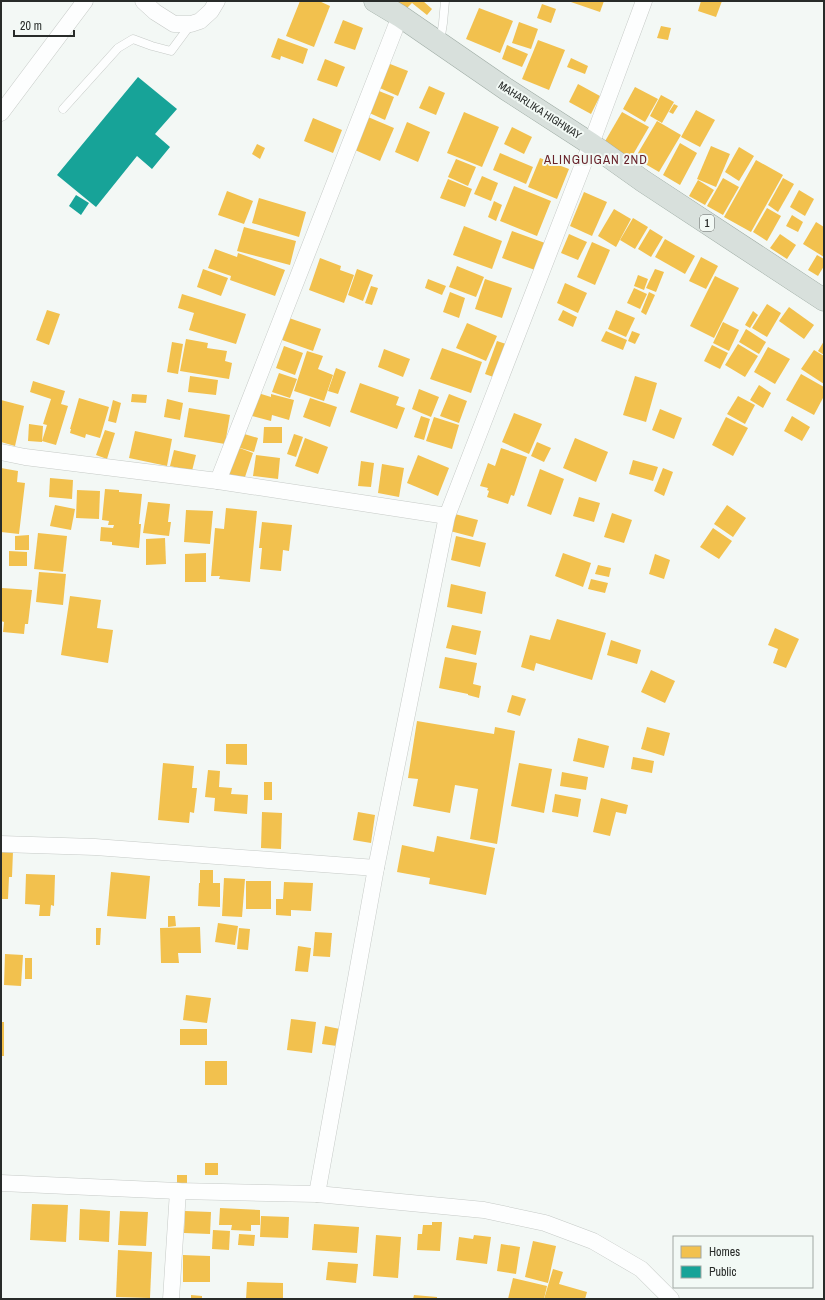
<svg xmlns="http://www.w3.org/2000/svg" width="825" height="1300" viewBox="0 0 825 1300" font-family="'Archivo Narrow',sans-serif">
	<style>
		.homes { fill: #f2c14e }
		.public { fill: #17a398 }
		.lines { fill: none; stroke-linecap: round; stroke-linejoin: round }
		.service-casing { stroke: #c6cac7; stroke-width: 9 }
		.minor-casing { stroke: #c6cac7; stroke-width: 17 }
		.trunk-casing { stroke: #9faca5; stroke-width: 23 }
		.service { stroke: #fdfefe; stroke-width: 8 }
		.minor { stroke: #fdfefe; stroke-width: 16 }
		.trunk { stroke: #d8e0dc; stroke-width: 22 }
		.labels { text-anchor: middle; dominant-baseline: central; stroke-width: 4; stroke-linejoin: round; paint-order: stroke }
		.shield { fill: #f2f9f5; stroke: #656966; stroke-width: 1 }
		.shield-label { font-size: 10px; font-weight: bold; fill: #282b29 }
		.street-label { font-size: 11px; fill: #282b29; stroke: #f2f9f5 }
		.quarter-label { font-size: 13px; letter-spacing: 1px; fill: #68222a; stroke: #f2f9f5 }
	</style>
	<rect width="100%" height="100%" fill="#f3f8f5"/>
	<g class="homes">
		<polygon points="300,1 319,1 330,6 314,47 286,36"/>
		<polygon points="397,1 423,1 432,9 427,15 412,3 406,9"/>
		<polygon points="568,1 604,1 600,12"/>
		<polygon points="701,1 722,1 716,17 698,11"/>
		<polygon points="542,4 556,9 551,23 537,18"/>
		<polygon points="479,8 513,21 500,53 466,39"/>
		<polygon points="343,20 363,28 355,50 334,43"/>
		<polygon points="519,22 538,29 531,49 512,43"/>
		<polygon points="661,26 671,28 668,40 657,38"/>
		<polygon points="278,38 308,49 303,64 281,56 280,60 271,57"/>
		<polygon points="538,40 565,50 549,90 522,79"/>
		<polygon points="507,45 528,54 522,67 502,59"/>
		<polygon points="571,58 588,66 585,74 567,67"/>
		<polygon points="325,59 345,67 337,87 317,80"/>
		<polygon points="385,62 408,71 398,96 375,86"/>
		<polygon points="578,84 600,96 591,114 569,102"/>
		<polygon points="429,86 445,93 436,115 419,108"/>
		<polygon points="635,87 658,99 645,122 623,109"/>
		<polygon points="374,89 394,97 385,120 365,111"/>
		<polygon points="661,95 674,102 662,123 650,116"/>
		<polygon points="674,104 678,106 673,114 669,112"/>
		<polygon points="696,110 715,120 700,147 681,137"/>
		<polygon points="464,112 499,127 482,167 447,153"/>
		<polygon points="622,112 649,127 631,158 604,143"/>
		<polygon points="368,117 394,128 380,161 355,150"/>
		<polygon points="313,118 342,130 333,153 304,141"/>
		<polygon points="657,121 681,135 659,172 635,158"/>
		<polygon points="407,122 430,132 418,162 395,152"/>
		<polygon points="512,127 532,137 524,154 504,144"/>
		<polygon points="680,143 697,153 680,185 663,175"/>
		<polygon points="257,144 265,148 260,159 252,154"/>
		<polygon points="711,146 730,154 716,187 697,179"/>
		<polygon points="739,147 754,156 739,181 725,172"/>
		<polygon points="500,153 533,167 526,184 493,170"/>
		<polygon points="540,158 569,169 557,199 528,187"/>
		<polygon points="456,159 476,167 468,186 448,177"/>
		<polygon points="756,160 783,175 751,232 724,217"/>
		<polygon points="482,176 498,183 491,201 474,194"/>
		<polygon points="723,178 739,187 723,215 707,206"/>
		<polygon points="783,178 794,184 778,212 768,205"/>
		<polygon points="448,179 472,189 465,207 440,198"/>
		<polygon points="698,180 714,190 705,205 689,196"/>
		<polygon points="514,186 551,201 537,236 500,221"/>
		<polygon points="799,190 814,199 805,216 790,207"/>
		<polygon points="227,191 253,201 244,224 218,215"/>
		<polygon points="584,192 607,202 592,236 570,226"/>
		<polygon points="259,198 306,212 299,237 252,223"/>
		<polygon points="494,201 502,205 496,221 488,217"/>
		<polygon points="767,208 781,216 767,241 753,232"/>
		<polygon points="614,209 631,219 616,247 598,236"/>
		<polygon points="792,215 803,222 798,232 786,226"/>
		<polygon points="633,218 648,227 635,249 620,240"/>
		<polygon points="816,222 824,227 824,257 803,244"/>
		<polygon points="464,226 502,241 492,269 453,255"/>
		<polygon points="244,227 296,241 290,265 237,251"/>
		<polygon points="650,229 663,237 651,257 638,249"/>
		<polygon points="512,231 545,243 535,270 502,258"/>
		<polygon points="569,234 587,242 578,260 561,253"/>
		<polygon points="780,234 796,245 787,259 770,248"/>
		<polygon points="665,239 695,256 685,274 655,257"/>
		<polygon points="592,242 610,250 595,285 577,277"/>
		<polygon points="215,249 237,257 238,253 285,270 275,296 230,280 231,276 208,268"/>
		<polygon points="817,255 824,259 824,266 818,276 808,270"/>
		<polygon points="701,257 718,266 706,289 689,281"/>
		<polygon points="320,258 341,266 340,270 354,275 344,303 309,290"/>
		<polygon points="457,266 484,277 476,297 449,287"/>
		<polygon points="203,269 228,278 221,296 197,287"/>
		<polygon points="357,269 373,275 363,301 348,295"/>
		<polygon points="655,269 664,272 656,292 646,288"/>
		<polygon points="638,275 648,279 644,290 634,286"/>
		<polygon points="715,276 739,288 714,338 690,326"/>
		<polygon points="428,279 446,286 442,295 425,288"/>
		<polygon points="485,279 512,288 502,318 475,309"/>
		<polygon points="565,283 587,293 578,313 557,303"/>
		<polygon points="371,286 378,288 372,305 365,303"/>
		<polygon points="634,288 647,294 640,309 627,303"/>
		<polygon points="450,292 465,298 459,318 443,312"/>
		<polygon points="649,292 655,295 646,315 641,312"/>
		<polygon points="182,294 246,314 236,344 189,330 194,313 178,308"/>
		<polygon points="767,304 781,313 767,337 752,328"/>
		<polygon points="789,307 814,325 804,339 779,321"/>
		<polygon points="47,310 60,314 49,345 36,340"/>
		<polygon points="563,310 577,317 573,327 558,320"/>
		<polygon points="616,310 635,318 626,337 608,329"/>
		<polygon points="753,311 758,315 750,328 745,325"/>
		<polygon points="289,318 321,329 313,351 282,340"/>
		<polygon points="723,322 739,330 729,351 713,343"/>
		<polygon points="467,323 497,336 486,361 456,348"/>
		<polygon points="746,329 766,342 759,354 739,342"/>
		<polygon points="606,331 627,340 623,350 601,341"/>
		<polygon points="632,331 640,334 635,344 628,341"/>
		<polygon points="186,339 208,343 207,348 227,351 225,361 232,363 229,379 180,371"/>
		<polygon points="497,341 509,345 496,378 485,374"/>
		<polygon points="824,341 824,355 818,351"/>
		<polygon points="172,342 183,344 178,374 167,372"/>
		<polygon points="738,344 758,356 745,377 725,365"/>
		<polygon points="712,345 728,353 720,369 704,361"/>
		<polygon points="284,346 303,353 295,375 276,368"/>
		<polygon points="768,347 790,359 775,384 754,372"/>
		<polygon points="442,348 482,362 471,393 430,379"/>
		<polygon points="384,349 410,359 403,377 378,367"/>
		<polygon points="814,350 824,356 824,384 801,369"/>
		<polygon points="307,351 323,356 318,369 333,375 324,401 294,391"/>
		<polygon points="336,368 346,372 338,394 328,391"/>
		<polygon points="279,373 297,379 290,398 272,392"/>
		<polygon points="801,374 824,387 824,396 814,415 786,400"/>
		<polygon points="190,376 218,380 216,395 188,392"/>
		<polygon points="635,376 657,383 646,422 623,415"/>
		<polygon points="33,381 65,391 61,404 68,406 56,445 42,441 47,425 43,424 51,399 30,392"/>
		<polygon points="360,383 399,397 396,405 405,408 397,429 350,412"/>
		<polygon points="759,385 771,393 763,408 750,400"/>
		<polygon points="419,389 439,397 431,417 412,409"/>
		<polygon points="258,393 271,397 271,394 294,400 289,420 272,415 271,421 252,416"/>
		<polygon points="132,394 147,395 146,403 131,402"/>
		<polygon points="449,394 467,401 459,423 440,416"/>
		<polygon points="738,396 755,405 745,424 727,414"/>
		<polygon points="79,398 109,407 100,438 86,434 85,438 70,433 71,429 70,429"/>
		<polygon points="310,398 337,407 330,427 303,417"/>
		<polygon points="167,399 183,403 180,420 164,417"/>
		<polygon points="1,400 24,406 15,446 1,442"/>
		<polygon points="113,400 121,403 116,423 108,421"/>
		<polygon points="189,408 230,415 225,444 184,437"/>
		<polygon points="660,409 682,418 674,439 652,430"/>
		<polygon points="514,413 542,424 529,454 502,442"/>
		<polygon points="421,416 430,419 424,440 414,437"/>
		<polygon points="792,416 810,427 802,441 784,431"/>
		<polygon points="434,417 459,425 452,449 426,441"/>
		<polygon points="726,417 748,428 733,456 712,445"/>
		<polygon points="29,424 43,426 42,442 28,441"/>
		<polygon points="264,427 282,427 282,443 263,443"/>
		<polygon points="105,430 115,433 107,459 96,455"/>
		<polygon points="135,431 172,439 167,466 129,458"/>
		<polygon points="241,433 258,438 254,452 237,447"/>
		<polygon points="294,434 303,437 296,457 287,454"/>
		<polygon points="305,438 328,447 318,474 295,466"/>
		<polygon points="575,438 608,452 596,482 563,468"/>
		<polygon points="537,442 551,448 544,462 531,456"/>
		<polygon points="237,447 253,453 244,480 227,474"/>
		<polygon points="501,448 527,457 514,496 511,495 508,504 487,497 489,491 487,490 488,488 480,486 488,463 495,466"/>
		<polygon points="174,450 196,455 192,471 170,466"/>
		<polygon points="256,455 280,458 278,479 253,476"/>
		<polygon points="418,455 449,468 438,496 407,483"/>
		<polygon points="633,460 658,467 653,481 629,474"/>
		<polygon points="361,461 374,463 371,487 358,486"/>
		<polygon points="382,464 404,468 399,497 378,493"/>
		<polygon points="1,468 18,471 17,482 25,483 19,534 1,532"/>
		<polygon points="663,468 673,472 664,496 654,491"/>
		<polygon points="540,469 564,479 551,515 527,506"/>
		<polygon points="50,478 73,480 72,499 49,497"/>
		<polygon points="105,489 119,490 119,492 142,494 139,524 141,524 139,548 112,545 112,542 100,541 101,527 113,528 114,525 108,525 109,521 102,520"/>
		<polygon points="77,490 100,491 99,519 76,518"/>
		<polygon points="579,497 600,503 594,522 573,516"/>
		<polygon points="148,502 170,504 168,522 171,522 169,536 143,533"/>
		<polygon points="55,505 75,509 71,530 50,526"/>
		<polygon points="727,505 746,518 733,537 714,524"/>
		<polygon points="226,508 257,511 250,582 219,579 220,576 211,576 215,528 224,529"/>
		<polygon points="186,510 213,511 210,544 184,542"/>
		<polygon points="612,513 632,520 624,543 604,537"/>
		<polygon points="455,514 478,520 473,537 450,531"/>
		<polygon points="262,522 292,525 289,551 283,550 281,571 260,569 262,548 259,548"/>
		<polygon points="713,528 732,541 719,559 700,547"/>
		<polygon points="38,533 67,536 63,572 34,569"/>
		<polygon points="29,535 29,550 15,550 15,536"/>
		<polygon points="456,536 486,543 480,567 451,560"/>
		<polygon points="165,538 166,564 146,565 146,539"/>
		<polygon points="9,551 27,552 27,566 9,566"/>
		<polygon points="206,553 206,582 185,582 185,554"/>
		<polygon points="563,553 591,563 583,587 555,576"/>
		<polygon points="655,554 670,560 664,579 649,574"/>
		<polygon points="598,565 611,568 609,577 595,574"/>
		<polygon points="39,572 66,574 63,605 36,602"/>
		<polygon points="591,579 608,583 605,593 588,589"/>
		<polygon points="451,584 486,592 482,614 447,607"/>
		<polygon points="2,588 32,590 28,624 25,624 24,634 3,632 4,622 1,621"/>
		<polygon points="70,596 101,600 97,628 113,630 108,663 61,655"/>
		<polygon points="557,619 606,633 592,680 536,663 534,671 521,667 530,635 550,640"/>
		<polygon points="452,625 481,631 476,655 446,648"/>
		<polygon points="775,628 799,639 786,668 773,663 778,649 768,645"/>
		<polygon points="611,640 641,650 637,664 607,655"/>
		<polygon points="445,657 477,663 473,684 481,686 479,698 468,695 468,694 439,688"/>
		<polygon points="651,670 675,681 665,703 641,692"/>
		<polygon points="512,695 526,699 520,716 507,712"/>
		<polygon points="417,721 494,734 495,727 515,731 497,844 470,839 478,789 455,785 450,813 413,806 418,779 408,778"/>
		<polygon points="647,727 670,733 664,756 641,749"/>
		<polygon points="578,738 609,746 604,768 573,761"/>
		<polygon points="226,744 247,744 247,765 226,764"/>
		<polygon points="633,757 654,761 652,773 631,769"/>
		<polygon points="163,763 194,766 192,788 197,788 194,813 190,812 189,823 158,820"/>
		<polygon points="519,763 552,769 544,813 511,806"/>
		<polygon points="208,770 220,771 219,787 232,788 231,794 248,795 247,814 214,811 215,798 205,797"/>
		<polygon points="562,772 588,777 586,790 560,786"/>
		<rect x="264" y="782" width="8" height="18"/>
		<polygon points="555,794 581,799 578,817 552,812"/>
		<polygon points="601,798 628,805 626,814 616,812 610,836 593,832"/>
		<polygon points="262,812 282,813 281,849 261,848"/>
		<polygon points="358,812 375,815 371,843 353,840"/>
		<polygon points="437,836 495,848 486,895 429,884 430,878 397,872 402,845 434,852"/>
		<polygon points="1,850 13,851 12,877 9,877 8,899 1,899"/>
		<polygon points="200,870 213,870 213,883 220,883 220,907 198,906 199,883 200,883"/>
		<polygon points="111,872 150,876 146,919 107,916"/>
		<polygon points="26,874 55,875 54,906 51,905 50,916 39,916 40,905 25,904"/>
		<polygon points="224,878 245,879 242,917 222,916"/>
		<rect x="246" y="881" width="25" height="28"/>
		<polygon points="284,882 313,883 311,911 291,910 291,916 276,915 276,899 283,899"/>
		<polygon points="168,916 175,916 176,926 168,927"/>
		<polygon points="218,923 238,926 235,945 215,942"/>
		<polygon points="200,927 201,953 178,953 179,963 161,963 160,928"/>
		<polygon points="96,928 101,928 100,945 96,945"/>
		<polygon points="239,928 250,929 248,950 237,949"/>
		<polygon points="315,932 332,933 330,957 313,956"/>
		<polygon points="298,946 311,948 308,972 295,971"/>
		<polygon points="5,954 23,955 21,986 4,985"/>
		<rect x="25" y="958" width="7" height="21"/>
		<polygon points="186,995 211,998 207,1023 183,1020"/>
		<polygon points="291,1019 316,1022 312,1053 287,1050"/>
		<rect x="1" y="1022" width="3" height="34"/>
		<polygon points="325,1026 340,1029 337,1046 322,1044"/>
		<rect x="180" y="1029" width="27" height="16"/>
		<rect x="205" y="1061" width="22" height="24"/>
		<rect x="205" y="1163" width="13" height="12"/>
		<rect x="177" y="1175" width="10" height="8"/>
		<polygon points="32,1204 68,1205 66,1242 30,1240"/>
		<polygon points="220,1208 260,1210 260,1225 251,1225 251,1231 231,1230 232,1225 219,1225"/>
		<polygon points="80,1209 110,1211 109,1242 79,1240"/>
		<polygon points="120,1211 148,1212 146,1246 118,1245"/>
		<polygon points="185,1211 211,1212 210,1234 184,1233"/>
		<polygon points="261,1216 289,1217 288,1238 260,1237"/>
		<polygon points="432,1222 442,1222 440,1251 417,1250 418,1234 422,1234 423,1225 432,1225"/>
		<polygon points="314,1224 359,1227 357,1253 312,1250"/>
		<polygon points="213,1230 230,1231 229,1250 212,1249"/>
		<polygon points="239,1234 255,1235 254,1246 238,1245"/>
		<polygon points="376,1235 401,1237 398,1278 373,1276"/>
		<polygon points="474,1235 491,1237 487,1264 456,1260 459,1237 473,1239"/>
		<polygon points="533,1241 556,1246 548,1283 525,1277"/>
		<polygon points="501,1244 520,1247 516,1274 497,1271"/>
		<polygon points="118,1250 152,1252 150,1298 116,1297"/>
		<polygon points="183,1255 210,1256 210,1282 183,1282"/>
		<polygon points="328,1262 358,1264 356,1283 326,1280"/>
		<polygon points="553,1269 563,1272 559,1284 587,1292 585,1299 544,1299"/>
		<polygon points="513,1278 547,1286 544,1299 508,1299"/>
		<polygon points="247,1282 283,1283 283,1299 246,1299"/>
		<polygon points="191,1295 202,1296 202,1299 191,1299"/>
		<polygon points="414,1295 437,1297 437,1299 413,1299"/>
	</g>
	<g class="public">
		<polygon points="138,77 177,109 155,134 170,147 152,169 137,156 96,207 57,175"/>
		<polygon points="76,195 89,203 81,215 69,206"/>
	</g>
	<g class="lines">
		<defs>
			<g id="service">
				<polyline points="440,42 443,23 445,1"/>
				<polyline points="63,109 118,48 133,39 152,46 171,51 191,24"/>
			</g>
			<g id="minor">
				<polyline points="143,1 155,12 174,24 191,24 200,21 211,11 217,1"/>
				<polyline points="1,113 85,1"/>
				<polyline points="1,452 25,457 218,481 447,516"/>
				<polyline points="218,481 400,16"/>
				<polyline points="1,844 95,847 376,868"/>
				<polyline points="1,1183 178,1191 317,1194 484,1210 545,1223 593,1241 641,1269 671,1299"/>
				<polyline points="317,1194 376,868 447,516 591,144 644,1"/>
				<polyline points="171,1299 178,1191"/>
			</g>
			<polyline id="trunk" points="375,1 400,16 506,89 591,144 643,181 824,300"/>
		</defs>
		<use href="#service" class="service-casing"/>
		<use href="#minor" class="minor-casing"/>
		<use href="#trunk" class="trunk-casing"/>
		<use href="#service" class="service"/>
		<use href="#minor" class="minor"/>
		<use href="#trunk" class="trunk"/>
	</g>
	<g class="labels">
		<rect class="shield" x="700" y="215" width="14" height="16" rx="3"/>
		<g class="shield-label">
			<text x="707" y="223">1</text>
		</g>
		<g class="street-label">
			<text transform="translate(540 110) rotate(33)">MAHARLIKA HIGHWAY</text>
		</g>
		<g class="quarter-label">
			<text x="596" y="159">ALINGUIGAN 2ND</text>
		</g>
	</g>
	<rect width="825" height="1300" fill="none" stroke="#282b29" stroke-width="4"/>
	<rect x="673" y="1236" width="140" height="52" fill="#f2f9f5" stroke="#a1a7a3"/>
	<rect x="681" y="1246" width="20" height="12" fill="#f2c14e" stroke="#a1a7a3"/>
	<text x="709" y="1256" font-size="12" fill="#282b29">Homes</text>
	<rect x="681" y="1266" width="20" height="12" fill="#17a398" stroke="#a1a7a3"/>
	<text x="709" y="1276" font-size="12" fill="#282b29">Public</text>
	<path d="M14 30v6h60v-6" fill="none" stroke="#282b29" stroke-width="2"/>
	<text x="20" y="30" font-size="12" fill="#282b29" stroke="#f2f9f5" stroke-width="3" paint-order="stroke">20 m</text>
</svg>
